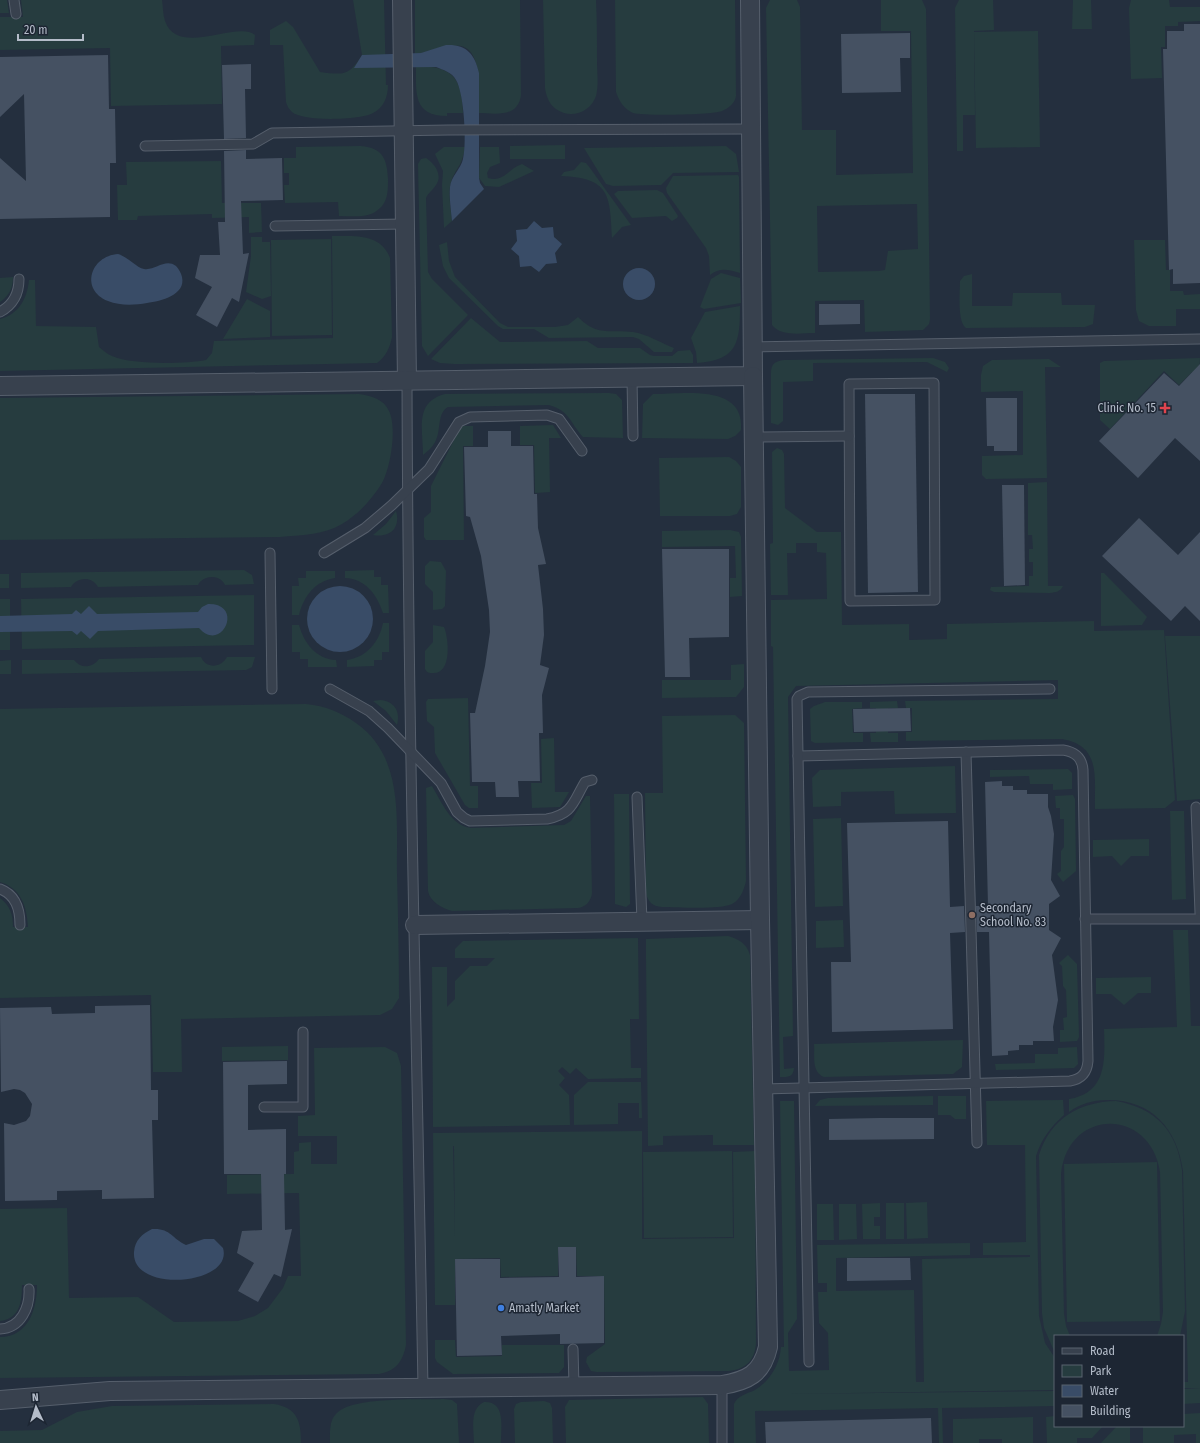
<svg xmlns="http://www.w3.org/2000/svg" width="1200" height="1443" viewBox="0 0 1200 1443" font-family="'Fira Sans Condensed',sans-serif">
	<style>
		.green { fill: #263c3f; fill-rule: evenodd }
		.water { fill: #394c67 }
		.building { fill: #455162 }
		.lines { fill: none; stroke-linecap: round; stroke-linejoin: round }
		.service-casing { stroke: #565f6c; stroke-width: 11 }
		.minor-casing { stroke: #565f6c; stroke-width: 20 }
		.service { stroke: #38414e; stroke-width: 9 }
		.minor { stroke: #38414e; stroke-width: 18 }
		.health-dot { fill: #e0444e; stroke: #1d2633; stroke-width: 1.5 }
		.education-dot { fill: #8d6e63; stroke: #1d2633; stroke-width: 1.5 }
		.shop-dot { fill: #3f7fe0; stroke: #1d2633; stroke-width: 1.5 }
		.labels { text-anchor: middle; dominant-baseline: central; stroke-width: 3; stroke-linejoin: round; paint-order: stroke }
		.poi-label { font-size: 12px; fill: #b4bcc9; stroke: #1d2633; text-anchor: start }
	</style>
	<rect width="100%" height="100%" fill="#242f3e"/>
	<g class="green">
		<polygon points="0,0 7,0 9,13 0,13"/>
		<path d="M21,0H162C163,7 163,15 165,21C178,58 237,20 255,35L254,45L221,46L222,104L111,106L110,48L0,50V17H23Z"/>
		<path d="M353,0H384L386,85H388C388,96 384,108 373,113C361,120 303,122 292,112C289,109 287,106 286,102L283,45H270V30L286,21L293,27L320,72C344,75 349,76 362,55Z"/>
		<path d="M415,0H520L521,95C518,119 494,113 477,113C478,96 484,51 461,46C452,44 427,53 415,54Z"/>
		<path d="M543,0H596C597,21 597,41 597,62C597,73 599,85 596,96C592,109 577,117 564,113C552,109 547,101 545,88Z"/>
		<path d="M615,0H735L736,96C735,103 729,108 722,111C713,115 643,116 633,113C624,109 619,101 616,92Z"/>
		<path d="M770,0H797L800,7L802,130H836V175L913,173L911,31H881V0H922L926,9L930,319L929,324L923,330L865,332L864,300L815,301V333C801,333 782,337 772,325L766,8ZM917,204L918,249L888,251L885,270L879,271L818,272L817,206Z"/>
		<polygon points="959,0 993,0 994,30 974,31 975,115 963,115 963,151 957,151 955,8"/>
		<polygon points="1073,0 1091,0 1092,29 1072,29"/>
		<polygon points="1131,0 1169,0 1170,7 1200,7 1200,21 1178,22 1178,26 1165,26 1165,47 1161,47 1162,78 1131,79 1129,8"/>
		<polygon points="1038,31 1040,147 976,148 974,32"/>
		<path d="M416,66C452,66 462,77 463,113H447V116C413,116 416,93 416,66Z"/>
		<polygon points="565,145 565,159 510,159 510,146"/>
		<path d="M361,146C383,148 387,159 388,179C388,193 388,204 375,212C365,218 351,216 339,216L338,202L285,203L284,185H289V173H284V158H296V147Z"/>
		<polygon points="726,146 736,154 739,172 673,173 661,185 613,186 606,184 584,148"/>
		<path d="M444,147H465C462,166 458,165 452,179C447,191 451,208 452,221L444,228L442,185L443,171L435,154Z"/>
		<path d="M480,147H499L500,163L490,167L487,173L488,178C504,183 509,168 522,164L534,171L499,187L485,186L479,178Z"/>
		<path d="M426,158C435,164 443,175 436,185C433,190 428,193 426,198L428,272L432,279L468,315L428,356L422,346L418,164L421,159Z"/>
		<polygon points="221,161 222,203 261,203 262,232 249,233 249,217 212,218 212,214 138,216 137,220 118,220 117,185 127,185 126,162"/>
		<path d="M581,162L586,163L590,168L631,225L622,227L612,238C610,195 610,178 561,176L564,172L574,170Z"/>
		<path d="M738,175L739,177L740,273C729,270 720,267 710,275L709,256L706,248L667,193L666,188L673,176H675Z"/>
		<polygon points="657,190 663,193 678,216 677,218 672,221 666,216 632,218 614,194 618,191"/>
		<path d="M332,236C354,236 381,233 390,258L392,337C390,347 386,357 377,363L0,371V319C19,314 27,299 29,280H35L36,326L96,327L99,347C103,350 107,354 112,356C132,365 184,364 206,360L212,353L214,341L333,338Z"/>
		<polygon points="251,237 262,237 262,242 270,242 271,296 262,299 246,292 251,256"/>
		<polygon points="331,239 332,335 272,336 271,240"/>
		<polygon points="1134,240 1165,240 1166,270 1170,270 1170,291 1183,291 1184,295 1200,294 1200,309 1176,309 1176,326 1149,326 1139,321 1136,310"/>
		<path d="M447,242L449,261L455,277L500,323L508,327H555L568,325L578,317C598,337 608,329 633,332C647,334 661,343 674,348L672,352H654L639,339L633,337L549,338L534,329H503L498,326L449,278L443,266L439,245Z"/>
		<polygon points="721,273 740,278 741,303 704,309 700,307 711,279"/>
		<path d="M972,274V306H1012L1013,293H1061L1062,305H1095L1093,324L1085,327L966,328C957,322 960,292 960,281L964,276Z"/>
		<path d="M13,277C13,288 9,296 0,302V278Z"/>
		<polygon points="247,299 270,311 270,337 223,339"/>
		<path d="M740,306C740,342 738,360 697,363L696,352L691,338L705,312Z"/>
		<polygon points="471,318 500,342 587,341 598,348 640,348 650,355 654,356 672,356 678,351 690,350 693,355 693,363 455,364 440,363 431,359"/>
		<path d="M933,358L945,362L949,368L947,372L927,362L813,363V381L783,382V421L778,425L771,423V373C771,364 775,361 784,360Z"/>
		<polygon points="1200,358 1199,378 1192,372 1179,385 1164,371 1110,429 1100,420 1100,363 1104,361"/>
		<polygon points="1049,359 1061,367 1045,367 1047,478 986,479 982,475 982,456 1023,455 1023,391 981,392 981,375 983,366 992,360"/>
		<path d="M609,393L616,394L622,400L623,438L583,437C570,423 570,411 549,405L448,407C437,413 441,430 436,440C433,447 429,450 423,455C423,430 414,402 445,394Z"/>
		<path d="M359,394C371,396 384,399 389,411C397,427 391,467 382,483C372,499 359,514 342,524C323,535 301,535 280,537L0,540V398Z"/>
		<path d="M653,394C683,394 745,383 741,430L735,436L728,439L642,438L643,404Z"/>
		<polygon points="553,425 561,438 549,438 550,492 535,493 534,445 520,445 520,426"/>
		<polygon points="463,426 473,426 473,446 463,446 464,540 426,540 424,537 424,518 431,512 431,486 459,430"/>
		<path d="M777,448L782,450L784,454L785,508L817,532H841L842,625L909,624V640L947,639V624L1094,621V631L1164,630L1175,800L1165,808L1095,809C1094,778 1102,746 1062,739L906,741V732H912V708H906L905,701L1058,699V680L796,686L788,697L793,1036L783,1037L784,1069L794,1068C793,1078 787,1077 780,1077L773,647L771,646V600L827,599L826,553L817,552V543H796V553H787L788,595H771L770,544L773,543L772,452Z"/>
		<polygon points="729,457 736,461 741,467 741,507 737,514 730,516 660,516 659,458"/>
		<path d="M1047,482L1048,586H1063C1060,592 1056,592 1050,593L994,592L990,590L991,587L1029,586V576H1033V562H1029V549H1033L1032,535H1028V483Z"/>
		<path d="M396,511C401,528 390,538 373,535L386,524Z"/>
		<polygon points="730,530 739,532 741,537 742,596 730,597 730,578 736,578 735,546 662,547 662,531"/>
		<polygon points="430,561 441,562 446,571 445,606 442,609 433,610 433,592 425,584 425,566"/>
		<path d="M244,570L252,575L254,584L225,585C220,574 203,575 198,585L98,587C92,576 77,577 71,587L21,588V573Z"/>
		<path d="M374,570V577H381V585H388L389,613H383C377,595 366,579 345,578V571Z"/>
		<path d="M306,571H335V578C315,581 304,596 299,615H292V586H299L298,578H306Z"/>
		<polygon points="1101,573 1104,573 1147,617 1142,625 1101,626"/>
		<rect x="0" y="574" width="9" height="14"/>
		<polygon points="254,595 254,645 22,649 21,599"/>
		<rect x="0" y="599" width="10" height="51"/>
		<path d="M383,623H389V652H382V660H374V666L347,667V660C367,657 379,642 383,623Z"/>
		<path d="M292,625H299C304,643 316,659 336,660L337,667H308V659H300V652H292Z"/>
		<path d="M433,625L444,627C449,639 452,674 433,673C429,673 427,673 425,669V651L433,642Z"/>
		<polygon points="1165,636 1200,636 1200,799 1177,801"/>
		<path d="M201,657C206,669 221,668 227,657H255L252,667L246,670L22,674V660H74C81,669 92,668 99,659Z"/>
		<polygon points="11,660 11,674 0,674 0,661"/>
		<polygon points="744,664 744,687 736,697 662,698 662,680 731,680 731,665"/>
		<polygon points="468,698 470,786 478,786 478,808 469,808 465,805 435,753 434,727 427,721 426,702 428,699"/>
		<path d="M380,700C394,701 401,711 397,725L386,711L373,701Z"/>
		<polygon points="897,701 898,708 888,708 888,733 898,733 898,742 871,742 870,733 876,733 876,708 870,708 870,702"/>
		<polygon points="825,702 862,702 862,708 852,709 853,733 863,733 863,742 815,743 811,741 810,709 814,706"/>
		<path d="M306,704C326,706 340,712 356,723C405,757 396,822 397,874C398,915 399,957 399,998L392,1009L380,1015L181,1019L182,1072H153L151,995L0,998V898C10,906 13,914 13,927H28C27,907 21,888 0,882V709Z"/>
		<path d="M735,715L744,723L746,881C744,890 740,900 732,904C720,910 677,907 662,907C652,906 648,902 646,893L645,793H663L662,716Z"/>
		<polygon points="554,738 555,792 569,792 560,807 532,808 531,783 542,783 541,739"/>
		<polygon points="955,766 956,813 895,814 894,791 841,792 841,806 813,807 812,778 820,770"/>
		<polygon points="1068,769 1072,773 1072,789 1053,790 1053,784 1030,784 1029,776 990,777 990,770"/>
		<path d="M432,786C441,801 451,826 471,828L564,825L571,821L586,796H590L592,893C591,901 586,907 578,908L452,911C442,908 430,902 428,891L426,788Z"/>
		<polygon points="614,794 629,794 630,904 626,907 615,904"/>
		<polygon points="1073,795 1075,799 1076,871 1063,882 1057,874 1061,871 1061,851 1064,847 1064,819 1060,819 1060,808 1056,808 1055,796"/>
		<polygon points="1170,811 1184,811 1186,899 1172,900"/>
		<polygon points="841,818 843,906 815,907 813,819"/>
		<polygon points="1149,839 1149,856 1131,856 1121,866 1112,856 1093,857 1093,840"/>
		<polygon points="843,920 844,947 816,948 816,921"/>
		<path d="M1173,930H1188L1191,1026H1200V1388H1183V1382H1188L1183,1171C1177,1128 1151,1099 1106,1100C1094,1100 1079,1104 1069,1112V1099C1107,1093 1105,1060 1104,1029L1177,1027Z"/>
		<path d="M728,936C739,939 747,944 750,955L754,1145H713V1135L663,1136V1145L648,1146L646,959L725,958L646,959V939Z"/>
		<polygon points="638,938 639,1019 630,1019 631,1068 641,1068 641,1078 588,1079 576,1068 570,1074 562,1067 558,1071 565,1078 559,1085 569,1095 570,1125 433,1127 432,967 447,967 447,1007 455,999 455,981 470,966 487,966 495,958 455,958 455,949 463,941"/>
		<polygon points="1068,955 1077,964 1079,1037 1077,1041 1060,1042 1060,1030 1064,1030 1063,1018 1067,1017 1066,990 1063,986 1062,966 1059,963"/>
		<polygon points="1151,977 1151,993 1138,993 1124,1005 1111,994 1096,994 1096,978"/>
		<path d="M963,1040L962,1067L953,1074L824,1077C811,1072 815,1055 814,1044Z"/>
		<polygon points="288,1046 288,1060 222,1061 222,1047"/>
		<path d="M385,1047L397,1053L401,1066L406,1345C403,1361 396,1371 379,1374L0,1378V1337C29,1337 37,1308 37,1285H22C22,1301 20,1319 0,1321V1209L67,1208L69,1298L138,1297L174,1322L238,1321L255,1316L268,1308L283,1288L288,1276H301L299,1193L227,1194V1175L294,1174V1152L299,1151V1143L311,1142V1164H337V1136H298V1116L315,1115L314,1048Z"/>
		<polygon points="1077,1047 1078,1064 1074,1068 996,1070 995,1064 1035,1063 1035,1054 1058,1054 1058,1048"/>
		<polygon points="588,1082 641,1082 642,1118 639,1118 639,1103 618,1103 618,1124 574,1125 574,1095"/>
		<polygon points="933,1096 933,1105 815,1106 820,1100 828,1098"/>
		<polygon points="938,1096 966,1096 966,1119 955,1119 950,1115 938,1115"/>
		<path d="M1063,1100L1064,1115C1050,1128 1042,1138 1036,1156L1039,1316L1045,1343L1055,1358V1390L784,1394L1055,1391V1406L942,1408L943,1443H939L938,1408L755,1411L756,1443H734V1404C738,1395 747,1394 755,1390C770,1381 780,1364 781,1347H784L780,1101H794L797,1319L788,1333L789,1371L829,1370L828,1333L819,1323L818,1292H827V1283H818L817,1245L970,1243V1255L836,1258V1291L914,1290L916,1382H924L922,1259L1030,1257V1255H983V1243L1026,1242L1025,1145H987L986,1101Z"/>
		<path d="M1116,1101C1156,1108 1177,1131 1182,1170L1185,1311L1180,1336H1157L1161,1324L1163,1312L1160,1172C1150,1107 1068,1108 1061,1174L1064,1314L1066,1326L1070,1336H1055V1353L1044,1328L1042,1313L1039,1155C1051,1118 1079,1102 1116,1101Z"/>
		<path d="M642,1131V1239L734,1238L733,1152L755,1151L756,1343C755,1360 746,1369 729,1371L597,1372L591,1371L586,1362L587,1357L605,1344L604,1276H577L576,1247H558V1276L501,1277L500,1258L455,1259V1305H435L433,1133ZM454,1146L455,1238L453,1146Z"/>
		<polygon points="732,1151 733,1237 644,1238 643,1152"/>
		<polygon points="1157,1162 1160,1321 1067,1322 1064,1164"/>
		<polygon points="927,1202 928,1238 907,1239 906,1203"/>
		<polygon points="880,1203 880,1217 874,1217 874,1226 880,1226 880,1239 863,1239 862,1204"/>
		<rect x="886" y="1203" width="18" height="36"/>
		<polygon points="817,1204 833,1204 834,1240 817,1240"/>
		<polygon points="839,1204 856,1204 857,1239 839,1240"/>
		<polygon points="435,1340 455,1340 456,1357 502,1356 502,1345 564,1345 564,1367 559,1373 453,1374 437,1362 435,1358"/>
		<polygon points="1200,1388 1200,1403 1183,1404 1183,1389"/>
		<polygon points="703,1397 708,1404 709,1443 566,1443 565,1407 569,1400"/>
		<path d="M444,1399L452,1400L457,1404L459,1443H330C330,1433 329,1421 336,1414C351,1396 421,1400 444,1399Z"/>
		<polygon points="544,1401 550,1403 552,1408 553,1443 515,1443 514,1409 516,1404 521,1402"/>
		<path d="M484,1402C506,1401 501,1427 501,1443H474C474,1429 469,1409 484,1402Z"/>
		<path d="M274,1404C298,1408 301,1422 301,1443H0V1431L42,1430L77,1412L112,1406Z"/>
		<polygon points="1200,1413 1200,1443 1196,1443 1196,1434 1174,1435 1174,1443 1143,1443 1143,1426 1183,1426 1183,1414"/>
		<polygon points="1055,1416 1055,1426 1103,1426 1092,1438 1077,1438 1077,1443 1047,1443 1046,1417"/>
		<polygon points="1033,1417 1033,1443 1002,1443 1002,1439 979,1439 979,1443 953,1443 953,1419"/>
		<polygon points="1117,1426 1130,1426 1130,1443 1101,1443"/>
	</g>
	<g class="water">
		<path d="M446,45C466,44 475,54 479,73V178L480,183L484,189L452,221C451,210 449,197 450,187C451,176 461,169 463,159C467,143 464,93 456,80C452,72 443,70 436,67L354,68L362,55L421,53Z"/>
		<polygon points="534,221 542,228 553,227 554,237 562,244 555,253 557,263 546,264 539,272 531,266 520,267 519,256 511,249 517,241 516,230 527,229"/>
		<path d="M118,254C128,257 137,268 144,269C155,271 165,258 176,266C179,269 181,273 182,277C186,295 161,301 147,303C135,305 120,306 108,301C80,290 90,256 118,254Z"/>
		<circle cx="639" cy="284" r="16"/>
		<circle cx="340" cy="619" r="33"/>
		<path d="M208,604C245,603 222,654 199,628L98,631L90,639L81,631L77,635L72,631L0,632V616L72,614L76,610L81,614L89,606L97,614L198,612L202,607Z"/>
		<path d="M152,1229C171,1228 171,1238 186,1245L204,1239H214L223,1248C234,1285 131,1294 134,1252C135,1240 142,1234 152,1229Z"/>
	</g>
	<g class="building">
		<polygon points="1184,24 1200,24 1200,283 1173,284 1173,269 1169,270 1163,49 1167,49 1167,31 1184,31"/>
		<polygon points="910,33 910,58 900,58 901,92 842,93 841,34"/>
		<polygon points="108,55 109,109 115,109 116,163 110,163 110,217 0,219 0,158 26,181 24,94 0,117 0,57"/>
		<polygon points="251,64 251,89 245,89 246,138 224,139 222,65"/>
		<polygon points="246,150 246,159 282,158 283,200 241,201 243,254 249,253 239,302 232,298 217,327 196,315 212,287 195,278 200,255 220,255 218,222 225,222 224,151"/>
		<polygon points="819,304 860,304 860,324 819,325"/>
		<polygon points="1200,364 1200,461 1175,438 1138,478 1099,441 1164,373 1179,386"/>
		<polygon points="865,394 915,394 918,592 868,593"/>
		<polygon points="986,398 1017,398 1017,451 994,451 994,446 987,446"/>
		<polygon points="488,431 511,431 511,446 533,446 534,494 537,494 538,528 546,564 538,565 543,609 544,635 540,665 549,668 542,695 543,733 539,733 540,781 518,781 519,797 496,797 495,782 472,782 470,713 475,713 485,666 490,632 489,610 481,556 470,517 466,516 464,447 488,447"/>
		<polygon points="1002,485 1024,485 1025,585 1004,586"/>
		<polygon points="1139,518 1178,555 1200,532 1200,621 1185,606 1171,621 1102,556"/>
		<polygon points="662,549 729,549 729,637 689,638 690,677 665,677"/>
		<polygon points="910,708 911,731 854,732 853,709"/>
		<polygon points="1002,781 1002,786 1013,786 1013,790 1027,790 1027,794 1048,794 1048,807 1051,816 1054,834 1051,880 1060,896 1049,904 1049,930 1061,938 1052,955 1058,1000 1053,1027 1054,1041 1033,1041 1033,1045 1019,1045 1019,1050 1008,1051 1008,1055 992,1056 989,932 977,932 976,906 988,906 985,782"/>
		<polygon points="948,821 950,907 964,906 965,932 950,933 953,1029 832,1032 831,962 851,962 847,823"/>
		<polygon points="150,1005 151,1090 158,1090 158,1120 152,1120 154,1198 102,1199 102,1190 57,1191 57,1200 5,1201 4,1123 14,1125 26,1121 30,1116 32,1104 25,1093 20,1090 14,1089 1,1092 0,1008 51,1007 52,1014 95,1013 95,1006"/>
		<polygon points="287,1061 287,1084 248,1085 248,1130 286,1129 286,1174 284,1174 285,1230 292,1229 281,1277 274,1274 258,1302 238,1291 254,1263 237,1253 242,1231 262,1230 261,1174 224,1174 223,1062"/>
		<polygon points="879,1118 934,1118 934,1139 829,1140 829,1119"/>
		<polygon points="558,1247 576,1247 576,1277 604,1276 604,1343 560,1344 560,1334 501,1336 502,1355 457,1356 455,1259 500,1259 500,1278 559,1277"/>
		<polygon points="847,1258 910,1258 911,1280 847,1281"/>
		<polygon points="931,1418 932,1443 766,1443 765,1422"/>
	</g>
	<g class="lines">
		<defs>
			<g id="service">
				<polyline points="14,0 16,14"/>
				<polyline points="145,146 253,144 272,133 448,130 750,129"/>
				<polyline points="275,226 405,224"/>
				<path d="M0,312C13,305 19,293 19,279"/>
				<polyline points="753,347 1200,339"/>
				<polyline points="632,378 633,436"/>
				<path d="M407,381C408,717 417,1052 423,1388"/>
				<polygon points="934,383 935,600 850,601 849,384"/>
				<polyline points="753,437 849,436"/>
				<polyline points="270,553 272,689"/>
				<polyline points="324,553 365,528 392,505 429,469 459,422 470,417 547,415 559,419 582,451"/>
				<path d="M330,689L369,711L388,728L441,783L457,812L464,818L470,821L547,819C573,814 573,802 585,782L592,780"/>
				<polyline points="966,752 977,1143"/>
				<polyline points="637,797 642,921"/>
				<polyline points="1196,807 1200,913"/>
				<path d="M0,889C16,895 20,909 20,925"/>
				<polyline points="1085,919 1200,919"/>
				<path d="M763,1089L1070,1081C1082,1079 1087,1073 1088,1061L1083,770C1082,757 1075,752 1063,750L798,756"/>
				<polyline points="264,1107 303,1107 303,1032"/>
				<path d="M0,1329C21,1328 30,1307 29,1289"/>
				<polyline points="573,1349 574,1386"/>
				<polyline points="809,1362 797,699 799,696 808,692 1050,689"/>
				<polyline points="722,1385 722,1443"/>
			</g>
			<g id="minor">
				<polyline points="402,0 407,381"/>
				<polyline points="0,386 753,376 750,0"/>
				<polyline points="415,925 760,920"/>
				<path d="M0,1400L110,1391L722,1385C747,1381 762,1374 768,1347L760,920L753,376"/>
			</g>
		</defs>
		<use href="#service" class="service-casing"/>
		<use href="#minor" class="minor-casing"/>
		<use href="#service" class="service"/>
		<use href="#minor" class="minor"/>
	</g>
	<path class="health-dot" d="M1163 402h4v4h4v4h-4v4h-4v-4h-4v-4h4z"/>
	<circle class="education-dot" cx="972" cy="915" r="4"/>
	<circle class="shop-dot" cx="501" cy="1308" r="4"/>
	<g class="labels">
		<g class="poi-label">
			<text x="1156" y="408" text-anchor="end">Clinic No. 15</text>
			<text x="980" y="908">Secondary<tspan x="980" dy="14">School No. 83</tspan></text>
			<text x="509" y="1308">Amatly Market</text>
		</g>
	</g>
	<rect x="1054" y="1335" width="130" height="92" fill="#1d2633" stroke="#59626f"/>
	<rect x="1062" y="1348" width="20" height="6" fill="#38414e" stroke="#59626f"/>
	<text x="1090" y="1355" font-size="12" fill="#b4bcc9">Road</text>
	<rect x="1062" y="1365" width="20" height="12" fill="#263c3f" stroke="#59626f"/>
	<text x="1090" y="1375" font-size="12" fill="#b4bcc9">Park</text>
	<rect x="1062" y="1385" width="20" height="12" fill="#394c67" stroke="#59626f"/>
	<text x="1090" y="1395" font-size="12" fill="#b4bcc9">Water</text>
	<rect x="1062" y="1405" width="20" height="12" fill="#455162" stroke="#59626f"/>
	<text x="1090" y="1415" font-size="12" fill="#b4bcc9">Building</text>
	<g transform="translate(36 1407) rotate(356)" stroke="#1d2633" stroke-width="3" paint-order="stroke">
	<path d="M0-3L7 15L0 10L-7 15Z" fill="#b4bcc9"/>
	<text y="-6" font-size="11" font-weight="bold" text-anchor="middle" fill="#b4bcc9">N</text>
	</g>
	<path d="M18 34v6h65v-6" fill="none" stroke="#b4bcc9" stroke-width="2"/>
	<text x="24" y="34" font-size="12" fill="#b4bcc9" stroke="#1d2633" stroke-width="3" paint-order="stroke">20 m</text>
</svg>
